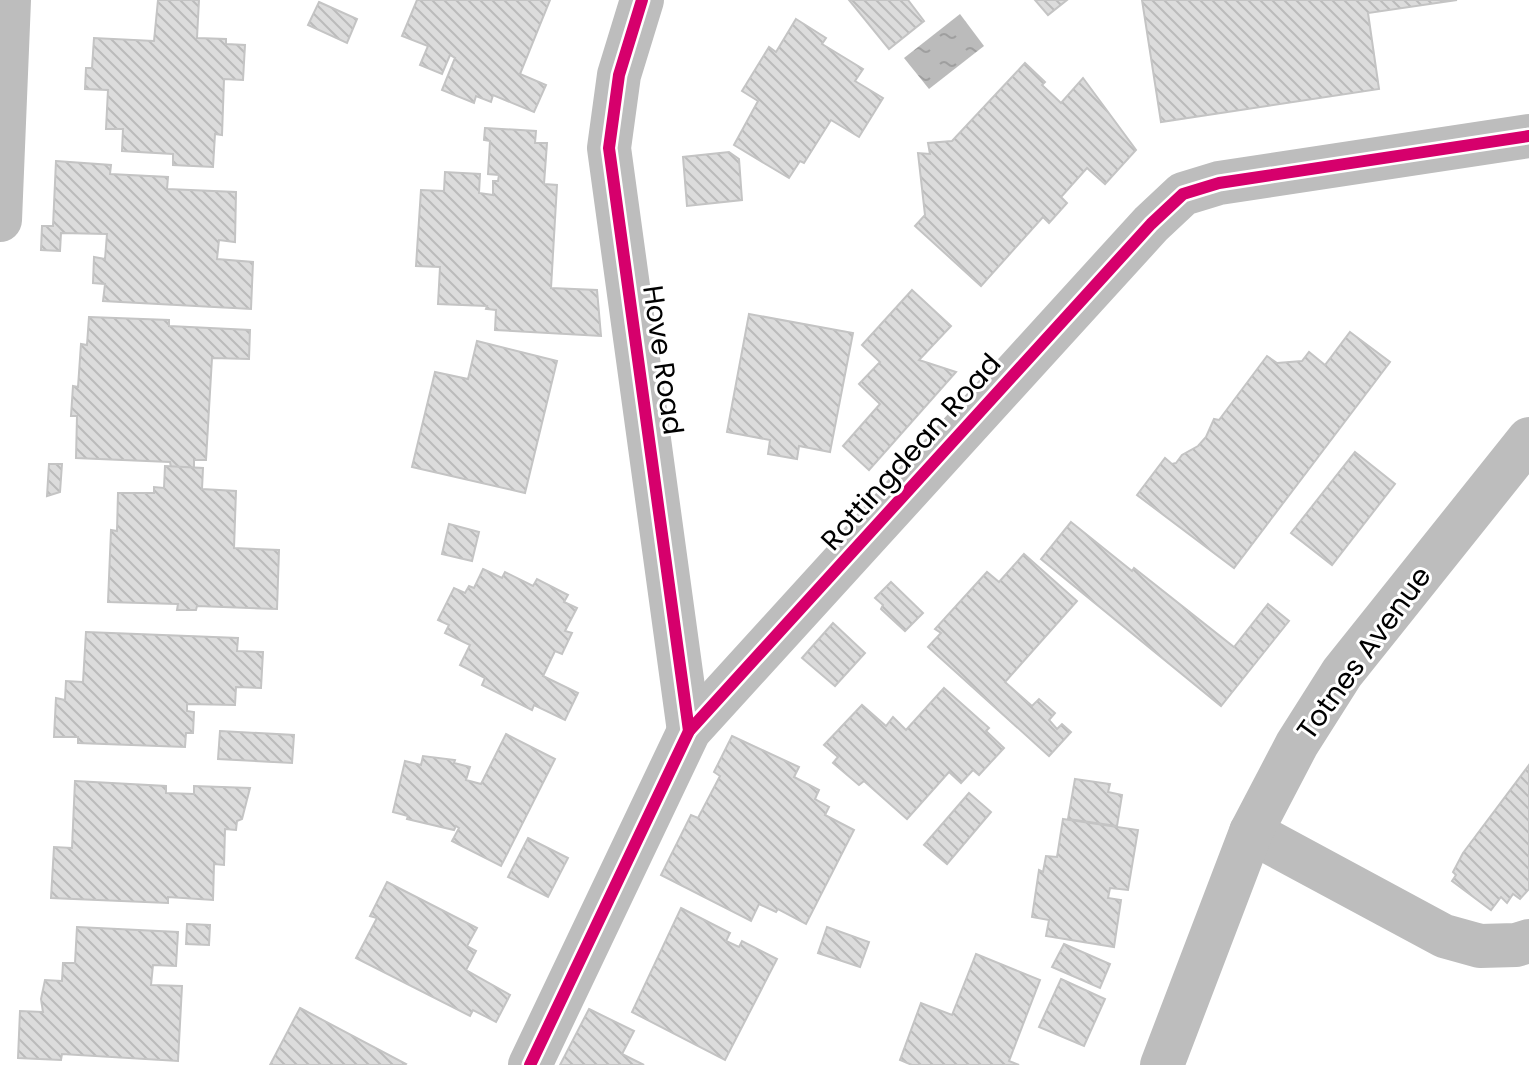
<svg xmlns="http://www.w3.org/2000/svg" width="1529" height="1065" viewBox="0 0 1529 1065" font-family="Poppins,sans-serif">
	<style>
		.water { fill: url(#water-ripples) }
		.building { fill: url(#building-back-hatch); stroke: #c4c4c4; stroke-width: 2 }
		.lines { fill: none; stroke-linecap: round; stroke-linejoin: round }
		.minor { stroke: #bdbdbd; stroke-width: 44 }
		.cycleway-casing { stroke: #fff; stroke-width: 17 }
		.cycleway { stroke: #d6006c; stroke-width: 12 }
		.labels { text-anchor: middle; dominant-baseline: central; stroke-width: 6; stroke-linejoin: round; paint-order: stroke }
		.street-label { font-size: 28px; fill: #000; stroke: #fff }
	</style>
	<defs>
		<pattern id="water-ripples" width="26" height="14" patternUnits="userSpaceOnUse" patternTransform="scale(2)"><rect width="26" height="14" fill="#bbb"/><path d="M2 4q2-2 4 0t4 0M15 11q2-2 4 0t4 0" fill="none" stroke="#9f9f9f"/></pattern>
		<pattern id="building-back-hatch" width="6" height="6" patternUnits="userSpaceOnUse" patternTransform="scale(2)"><rect width="6" height="6" fill="#dcdcdc"/><path d="M-1 5l2 2M0 0l6 6M5-1l2 2" fill="none" stroke="#bbb"/></pattern>
	</defs>
	<rect width="100%" height="100%" fill="#fff"/>
	<polygon class="water" points="960,14 984,46 929,89 904,58"/>
	<g class="building">
		<polygon points="158,0 199,0 197,38 226,39 226,44 245,45 243,80 224,79 222,135 215,134 213,167 173,165 173,154 122,151 123,129 106,129 108,90 85,89 86,68 92,68 94,38 154,41"/>
		<polygon points="417,0 550,0 520,74 546,85 534,112 493,95 491,102 476,96 474,103 442,90 455,58 450,55 442,74 420,65 428,46 402,36"/>
		<polygon points="849,0 908,0 924,21 889,49"/>
		<polygon points="1035,0 1067,0 1048,15"/>
		<polygon points="1142,0 1457,0 1368,13 1379,89 1161,122"/>
		<polygon points="319,2 357,19 347,43 308,25"/>
		<polygon points="796,19 826,38 822,44 863,69 855,81 883,98 859,137 831,120 804,163 800,161 789,178 734,145 758,101 742,91 769,47 776,52"/>
		<polygon points="1025,63 1045,82 1042,85 1061,103 1083,78 1136,150 1105,184 1087,168 1061,197 1067,203 1049,223 1043,217 981,286 915,226 925,215 918,153 930,154 928,143 952,141"/>
		<polygon points="485,128 536,131 535,143 547,143 544,184 557,185 551,288 597,290 601,336 495,330 496,310 486,309 487,306 438,304 440,267 416,266 421,190 444,191 445,172 480,174 479,193 493,195 493,181 498,181 499,175 488,174 490,141 484,140"/>
		<polygon points="729,152 739,159 742,200 687,206 683,157"/>
		<polygon points="56,161 111,165 110,174 168,177 167,189 236,192 235,242 219,240 217,259 253,262 251,309 103,301 105,284 93,283 94,257 105,259 107,234 61,233 60,251 41,250 42,226 53,226"/>
		<polygon points="912,290 951,326 919,360 956,372 869,470 843,446 880,404 859,384 880,362 862,345"/>
		<polygon points="749,314 853,333 830,452 799,446 797,459 768,454 770,440 727,432"/>
		<polygon points="89,317 169,320 169,326 250,330 249,359 212,358 206,460 194,460 194,468 171,467 170,462 76,458 77,416 71,416 73,386 78,387 81,344 87,345"/>
		<polygon points="1350,332 1390,362 1234,568 1137,495 1165,458 1172,464 1176,463 1182,455 1198,446 1206,437 1214,419 1219,420 1267,356 1277,363 1302,361 1309,352 1325,365"/>
		<polygon points="477,341 557,361 525,493 412,467 435,372 468,379"/>
		<polygon points="1355,452 1395,484 1332,565 1291,533"/>
		<polygon points="49,464 62,464 60,492 47,496"/>
		<polygon points="165,466 203,468 202,489 236,491 234,548 279,550 277,609 197,606 196,610 177,610 178,604 108,602 111,530 117,531 118,493 154,493 154,487 164,488"/>
		<polygon points="1071,522 1132,571 1134,568 1234,647 1268,604 1289,621 1221,706 1041,559"/>
		<polygon points="449,524 479,532 472,561 442,554"/>
		<polygon points="1024,554 1077,601 1005,682 1032,706 1039,699 1055,713 1049,720 1057,729 1062,724 1071,732 1049,756 928,647 941,633 935,629 987,572 999,582"/>
		<polygon points="483,569 502,578 505,572 533,586 537,579 568,595 564,602 577,608 565,631 572,633 562,654 555,651 543,676 578,693 565,720 534,705 532,710 482,685 485,678 460,665 470,645 445,633 449,625 438,620 454,588 465,593 469,586 474,588"/>
		<polygon points="891,582 923,613 905,631 881,609 883,605 875,598"/>
		<polygon points="833,623 865,653 835,686 802,658"/>
		<polygon points="86,632 238,638 237,651 263,652 261,688 236,687 235,705 187,704 187,711 194,712 193,733 186,733 185,747 78,743 78,737 54,737 56,698 65,700 66,681 83,682"/>
		<polygon points="944,688 989,728 986,731 1004,748 979,775 973,770 961,783 949,772 907,819 864,781 859,785 833,763 838,757 824,745 862,705 886,726 893,717 906,730"/>
		<polygon points="220,731 294,735 292,763 218,759"/>
		<polygon points="506,734 555,759 501,866 452,841 459,828 456,826 454,830 407,819 408,816 393,812 405,761 421,765 423,756 455,760 454,763 470,767 466,780 481,784"/>
		<polygon points="732,736 799,767 794,777 819,790 815,799 829,807 825,815 854,830 806,924 778,909 776,912 759,904 751,921 661,875 691,815 698,818 720,776 714,772"/>
		<polygon points="1529,765 1529,889 1520,899 1513,894 1507,903 1501,897 1491,910 1452,881 1456,875 1453,872 1463,853"/>
		<polygon points="1075,779 1110,784 1108,792 1122,795 1117,826 1068,819"/>
		<polygon points="75,781 166,786 166,793 194,794 194,786 250,788 242,819 237,821 236,830 225,829 224,865 214,864 213,900 168,897 168,903 51,898 54,847 72,848"/>
		<polygon points="969,793 991,812 947,864 924,845"/>
		<polygon points="1063,819 1138,830 1128,890 1110,888 1108,898 1121,900 1114,947 1046,936 1049,920 1032,917 1039,870 1043,872 1046,856 1057,857"/>
		<polygon points="528,838 568,858 548,897 508,877"/>
		<polygon points="387,882 477,928 467,946 476,951 466,970 510,995 496,1022 473,1010 470,1016 356,958 377,918 370,916"/>
		<polygon points="681,908 730,933 726,941 739,947 742,941 777,959 725,1060 632,1012"/>
		<polygon points="187,924 210,925 209,945 186,944"/>
		<polygon points="77,927 178,932 176,966 153,965 151,985 182,986 178,1061 62,1054 61,1060 18,1058 20,1011 43,1012 41,999 45,980 62,981 63,963 75,963"/>
		<polygon points="827,927 869,942 860,967 818,953"/>
		<polygon points="1064,944 1110,964 1100,988 1052,967"/>
		<polygon points="976,954 1040,980 1009,1061 1019,1065 912,1065 900,1060 921,1003 952,1015"/>
		<polygon points="1061,979 1105,999 1084,1046 1039,1027"/>
		<polygon points="300,1008 406,1064 405,1065 270,1065"/>
		<polygon points="589,1009 634,1031 622,1054 644,1065 560,1065"/>
	</g>
	<g class="lines">
		<g class="minor">
			<polyline points="642,0 619,75 609,148 689,731"/>
			<polyline points="0,220 9,0"/>
			<polyline points="1251,832 1444,936 1480,946 1516,945 1529,941"/>
			<polyline points="530,1065 689,731 1151,224 1183,194 1219,183 1529,136"/>
			<polyline points="1162,1065 1251,832 1297,744 1342,673 1529,439"/>
		</g>
		<defs>
			<g id="cycleway">
				<polyline points="642,0 619,75 609,148 689,731"/>
				<polyline points="530,1065 689,731 1151,224 1183,194 1219,183 1529,136"/>
			</g>
		</defs>
		<use href="#cycleway" class="cycleway-casing"/>
		<use href="#cycleway" class="cycleway"/>
	</g>
	<g class="labels">
		<g class="street-label">
			<text transform="translate(663 360) rotate(82)">Hove Road</text>
			<text transform="translate(911 452) rotate(-48)">Rottingdean Road</text>
			<text transform="translate(1364 653) rotate(-54)">Totnes Avenue</text>
		</g>
	</g>
</svg>
